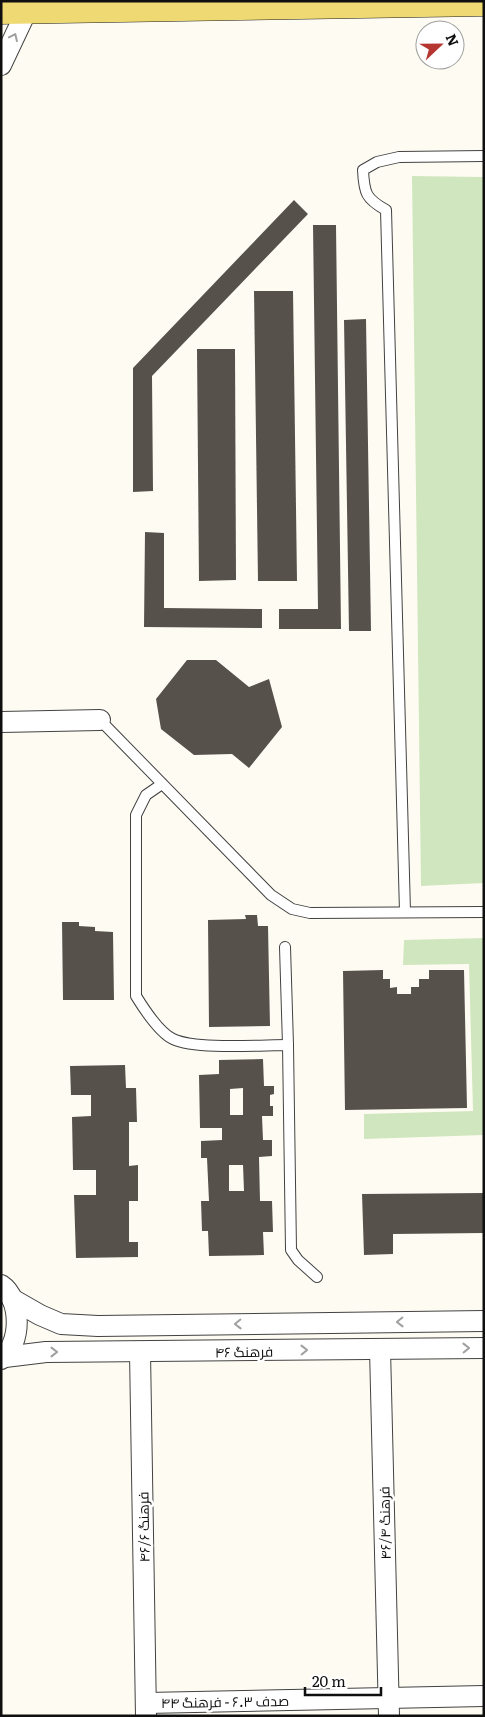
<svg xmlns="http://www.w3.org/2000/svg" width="485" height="1717" viewBox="0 0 485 1717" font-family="Literata,Cairo,serif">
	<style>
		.green { fill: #d0e6be }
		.building { fill: #57514c; fill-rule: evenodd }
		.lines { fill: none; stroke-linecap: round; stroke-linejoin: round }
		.service-casing { stroke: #424242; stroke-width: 12 }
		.minor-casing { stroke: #424242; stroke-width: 22 }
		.primary-casing { stroke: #202020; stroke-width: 29 }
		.service { stroke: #fff; stroke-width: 10 }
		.minor { stroke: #fff; stroke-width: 20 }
		.primary { stroke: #eed973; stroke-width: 28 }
		.oneway { stroke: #9f9f9f }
		.labels { text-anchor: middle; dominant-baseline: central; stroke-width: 5; stroke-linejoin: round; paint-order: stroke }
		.street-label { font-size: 14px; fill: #0f0f0f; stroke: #fff }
	</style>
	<rect width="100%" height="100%" fill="#fefcf2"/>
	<g class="green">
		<polygon points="412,176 484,177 484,883 421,886"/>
		<polygon points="484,938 484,1135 364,1139 364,1114 473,1111 469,964 403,965 404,940"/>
	</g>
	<g class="building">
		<polygon points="294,200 308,214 152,376 153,491 133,492 133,368"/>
		<polygon points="313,225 336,225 341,629 279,629 279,609 318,609"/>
		<polygon points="254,291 293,291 297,581 258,581"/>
		<polygon points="366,319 371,631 349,631 344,320"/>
		<polygon points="197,349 235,349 236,580 199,581"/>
		<polygon points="145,532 164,533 164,608 262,609 262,628 144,627"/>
		<polygon points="187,660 216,660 249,687 269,679 282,727 249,768 232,754 194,755 161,729 156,699"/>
		<polygon points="245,915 257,915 258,926 268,926 270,1026 209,1027 208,920 246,919"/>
		<polygon points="62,922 79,922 79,926 95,927 95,931 113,932 114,1000 63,1000"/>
		<polygon points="383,970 383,979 390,979 390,988 397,987 397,994 411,994 411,987 419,987 419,979 429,979 429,970 464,970 467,1108 345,1110 343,971"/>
		<path d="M263,1059L264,1086H274V1094L270,1095V1106H273V1116H262L263,1140H272V1156L259,1157L260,1201H272L273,1232H263L264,1255L209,1256L208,1231H202L201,1201H209L207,1158H201V1141L222,1140V1128H200L199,1075L219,1074V1060ZM243,1088V1115H230V1089ZM229,1165H243L244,1191H229Z"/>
		<polygon points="125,1065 126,1088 136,1088 137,1122 129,1122 129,1166 138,1165 138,1201 129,1201 129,1242 138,1242 138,1257 76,1258 74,1195 96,1195 96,1170 73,1170 72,1117 91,1116 91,1095 71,1095 70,1066"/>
		<polygon points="484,1193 484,1233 393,1234 393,1254 364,1255 362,1194"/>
	</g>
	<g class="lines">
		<defs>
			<g id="service">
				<polyline points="100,720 271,895 292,909 310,913 484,912"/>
				<path d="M162,784L146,795L136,815V996C144,1009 160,1033 173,1039C196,1050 261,1045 288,1045L291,1250L298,1260L317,1277"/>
				<path d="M405,912L386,210C366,199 364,193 363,170L377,162L399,157L484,156"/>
				<polyline points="285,947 288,1045"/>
			</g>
			<g id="minor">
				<polyline points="1,65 27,10"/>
				<polyline points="1,722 100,720"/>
				<path d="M1,1285C22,1299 22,1345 1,1359"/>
				<polyline points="12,1299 40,1315 61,1324 98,1326 484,1321"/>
				<polyline points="380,1349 389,1716"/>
				<polyline points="140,1352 146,1716"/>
				<polyline points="5,1357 46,1352 484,1348"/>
				<polyline points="146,1703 484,1696"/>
			</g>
			<polyline id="primary" points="1,10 484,2"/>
		</defs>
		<use href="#service" class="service-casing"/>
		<use href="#minor" class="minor-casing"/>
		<use href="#primary" class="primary-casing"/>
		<use href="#service" class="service"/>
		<use href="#minor" class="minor"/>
		<use href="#primary" class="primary"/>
	</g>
	<defs><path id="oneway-chevron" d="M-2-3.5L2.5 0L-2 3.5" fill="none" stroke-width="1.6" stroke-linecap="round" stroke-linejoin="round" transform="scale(1.25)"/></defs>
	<g class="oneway">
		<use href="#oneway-chevron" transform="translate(14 37) rotate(-65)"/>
		<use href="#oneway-chevron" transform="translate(400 1322) rotate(179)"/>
		<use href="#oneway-chevron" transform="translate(238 1324) rotate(179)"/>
		<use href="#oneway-chevron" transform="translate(466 1348) rotate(-1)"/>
		<use href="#oneway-chevron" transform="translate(304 1350) rotate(-1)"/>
		<use href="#oneway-chevron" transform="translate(54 1352)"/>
	</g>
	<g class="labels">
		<g class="street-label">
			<text transform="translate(244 1351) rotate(-1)">فرهنگ ۴۶</text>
			<text transform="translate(384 1523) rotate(-91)">فرهنگ ۴۶/۴</text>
			<text transform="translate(143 1527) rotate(-91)">فرهنگ ۴۶/۶</text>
			<text transform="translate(225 1701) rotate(-1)">صدف ۶.۳ - فرهنگ ۴۴</text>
		</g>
	</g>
	<rect width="485" height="1717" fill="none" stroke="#0f0f0f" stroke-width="5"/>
	<g transform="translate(440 45) rotate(68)"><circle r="24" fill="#ffffff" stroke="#9f9f9f"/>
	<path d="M0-4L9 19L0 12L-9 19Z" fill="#b53531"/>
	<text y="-8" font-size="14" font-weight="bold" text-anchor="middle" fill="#0f0f0f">N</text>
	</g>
	<path d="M305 1687v8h76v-8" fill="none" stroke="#0f0f0f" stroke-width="2.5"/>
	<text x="312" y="1687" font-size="15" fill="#0f0f0f" stroke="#ffffff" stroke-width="4" paint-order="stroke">20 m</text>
</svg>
